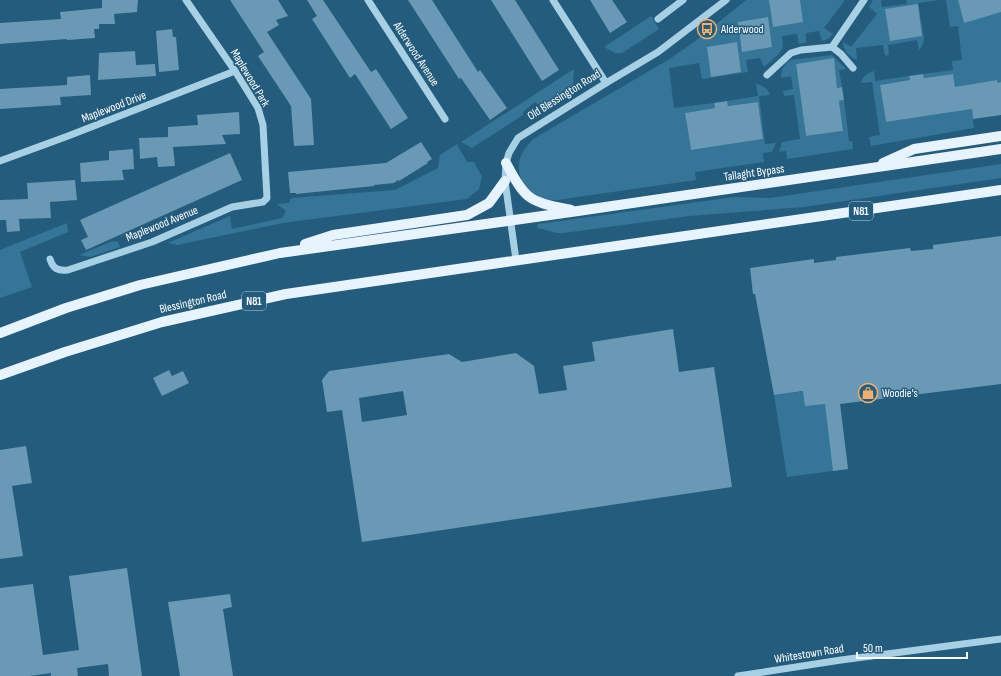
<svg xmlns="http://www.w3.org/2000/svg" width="1001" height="676" viewBox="0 0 1001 676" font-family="'Sofia Sans Condensed',sans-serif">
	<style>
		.green { fill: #347598 }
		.building { fill: #6999b4; fill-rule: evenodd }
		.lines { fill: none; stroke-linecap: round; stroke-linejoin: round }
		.minor { stroke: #a8d0e5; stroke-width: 7 }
		.major { stroke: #e8f4fd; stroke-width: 10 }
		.labels { text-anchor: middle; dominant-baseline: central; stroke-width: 3; stroke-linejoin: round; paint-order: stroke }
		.shield { fill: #245c7d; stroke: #bdced8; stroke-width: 1 }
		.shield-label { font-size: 11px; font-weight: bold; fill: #fff }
		.poi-label { font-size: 12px; fill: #fff; stroke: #245c7d; text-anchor: start }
		.street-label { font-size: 12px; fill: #fff; stroke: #245c7d }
	</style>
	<rect width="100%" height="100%" fill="#245c7d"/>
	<g class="green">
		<path d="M746,0H845L824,28L833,34L828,39L822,41L819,31L806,33V43L799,44L797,34L782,36L783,47L779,54L764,67L760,58L746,60L748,72L702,79L699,63L669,68L674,108L714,103L715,108L685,113L691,150L763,139L758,102L728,106L727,101L758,96L756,84C763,85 768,89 770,95L759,96L765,144L776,143L772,152L763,153L764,162L695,172L696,180L564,199C559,200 551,201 546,199C529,195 517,180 519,163C520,154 527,146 533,139L668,60L694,42Z"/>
		<path d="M873,0H881L882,7L907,4L906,0H940L918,3L924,38C924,43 922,47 919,50L917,40L888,45L889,55L885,56L883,45L856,48L857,60C849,57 843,50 843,42L851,47L877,14L869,7Z"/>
		<path d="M946,0H958L964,23L1001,9V82L998,83L997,80L969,85L974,128L871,146L869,137L880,135L872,82L861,83C863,76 867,73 874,71L875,81L909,76L910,80L880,85L886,122L958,111L953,74L924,78L923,74L953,70L952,61L962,60L958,26L950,27Z"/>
		<polygon points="651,16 659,29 622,53 615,53 604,47"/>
		<path d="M832,55L846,69L839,70L842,87L837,88L833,59L796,64L806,136L843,131L839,101L844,100L849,141H852L853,149L787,159L786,151L779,152L782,142L800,139L794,95L784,96L783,91L793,89L791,76L781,78C781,70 784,63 791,60Z"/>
		<polygon points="574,69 573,85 540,106 535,102 523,112 523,115 472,148 461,142"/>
		<polygon points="457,144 467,162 474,162 482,177 479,189 467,199 283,223 177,245 168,243 230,216 232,229 282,218 286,211 277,204 289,203 291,198 395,190 438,168 440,155"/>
		<polygon points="1001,164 1001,178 804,207 689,216 564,233 557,233 538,228 537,226 538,224 734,197 770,198"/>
		<polygon points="67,223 68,232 20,252 32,287 0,298 0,250"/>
		<polygon points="113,241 118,242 120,247 90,257 79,255"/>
		<polygon points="838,387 848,469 787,477 774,395"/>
	</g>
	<g class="building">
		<polygon points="102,0 138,0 137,12 114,14 115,24 99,24 99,29 94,29 95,38 67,40 67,39 0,44 0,23 61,19 60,12 102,8"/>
		<polygon points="230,0 278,0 288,16 276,20 279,25 267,32 311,99 314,145 294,146 291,106 258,56 264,52"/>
		<polygon points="307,0 323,0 371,72 376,69 408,118 391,129 355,74 350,78 312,19 317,16"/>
		<polygon points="408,0 432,0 478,72 480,70 507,108 490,120 461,78 459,79"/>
		<polygon points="491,0 515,0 559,70 542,81"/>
		<polygon points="590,0 612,0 627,22 610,33"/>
		<polygon points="769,0 800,0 803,22 773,27"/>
		<polygon points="958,0 1001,0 1001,12 964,23"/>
		<polygon points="918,4 922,36 890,41 885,9"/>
		<polygon points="768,17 772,47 742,52 738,22"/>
		<polygon points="172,29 173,37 176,37 179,70 159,72 156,31"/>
		<polygon points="737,42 741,72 711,77 707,47"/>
		<polygon points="135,51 136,65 155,64 156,76 98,80 99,53"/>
		<polygon points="834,58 837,88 842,87 844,100 839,101 843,131 806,136 796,64"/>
		<polygon points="923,74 924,78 953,74 955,87 997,80 998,83 1001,82 1001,115 973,119 972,109 886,122 880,85 910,80 909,76"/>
		<polygon points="90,75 91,95 60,97 61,105 0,109 0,89 67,85 67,77"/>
		<polygon points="727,101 728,106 758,102 763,139 691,150 685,113 715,108 714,103"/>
		<polygon points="239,112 240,134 222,135 226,144 173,147 175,166 158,167 157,157 140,159 139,138 168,137 168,127 198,125 197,115"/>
		<polygon points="421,142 432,159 427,162 428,163 399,181 398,180 394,183 374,185 374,186 296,194 296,193 290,193 288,172 386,163"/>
		<polygon points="133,149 134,169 122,170 124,180 81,182 80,163 109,160 109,151"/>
		<polygon points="230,153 242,180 86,250 81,240 88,237 80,220"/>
		<polygon points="75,180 77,200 50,202 51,218 19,219 20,231 7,232 6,220 0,220 0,200 28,199 27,183"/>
		<polygon points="1001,236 1001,384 840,404 848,469 833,471 825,404 805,406 803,391 774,395 755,294 753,294 750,268 814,259 814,263 836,260 836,257 910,248 911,251 933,249 933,245"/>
		<path d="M673,329L679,372L714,367L732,487L362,542L342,410L327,412L322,380L329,371L449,354L462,362L516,353L534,366L539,394L567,390L563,366L595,361L592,342ZM403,391L407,415L362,422L359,398Z"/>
		<polygon points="169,370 172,376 183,371 189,383 162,396 153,378"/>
		<polygon points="26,446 32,483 12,486 23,556 0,559 0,450"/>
		<polygon points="127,568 142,676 109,676 108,664 77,668 78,676 51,676 51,673 29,676 0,676 0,588 33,584 43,655 79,650 69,576"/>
		<polygon points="230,594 232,607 223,609 233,676 180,676 168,602"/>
	</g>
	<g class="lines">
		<g class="minor">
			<polyline points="368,0 445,119"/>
			<polyline points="553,0 606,83"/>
			<polyline points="658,19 683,0"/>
			<polyline points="832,47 841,54 853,68"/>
			<polyline points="767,75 791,53 801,50 832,47 864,0"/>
			<polyline points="0,161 68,136 235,71"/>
			<path d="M50,259C53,269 58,271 68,270L152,242L232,207L263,202L267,198L263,125L258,108L235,71L186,0"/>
			<polyline points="516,260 505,181 506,163 509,153 518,138 606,83 658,52 726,0"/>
			<polyline points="738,676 841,660 1001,639"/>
		</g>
		<g class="major">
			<path d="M506,163C527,202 529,201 571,210"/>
			<polyline points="883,163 914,149 1001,136"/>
			<polyline points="305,244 333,235 467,215 489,203 505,181"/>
			<polyline points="0,333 66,308 140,285 280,253 578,211 1001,149"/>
			<polyline points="0,375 65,352 162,322 286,294 1001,190"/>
		</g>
	</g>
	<defs>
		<symbol id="bus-ring" viewBox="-11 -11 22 22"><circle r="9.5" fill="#245c7d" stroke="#f0b06b" stroke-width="1.5"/><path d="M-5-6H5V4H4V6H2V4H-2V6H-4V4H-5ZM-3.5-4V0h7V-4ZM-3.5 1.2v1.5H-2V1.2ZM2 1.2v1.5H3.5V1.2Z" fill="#f0b06b"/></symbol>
		<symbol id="shop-ring" viewBox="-11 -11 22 22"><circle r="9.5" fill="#245c7d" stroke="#f0b06b" stroke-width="1.5"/><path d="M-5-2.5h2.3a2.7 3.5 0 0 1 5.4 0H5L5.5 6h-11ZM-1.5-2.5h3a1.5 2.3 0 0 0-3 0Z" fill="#f0b06b"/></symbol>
	</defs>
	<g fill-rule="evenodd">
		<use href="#bus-ring" x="696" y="18" width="22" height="22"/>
		<use href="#shop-ring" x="857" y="382" width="22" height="22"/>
	</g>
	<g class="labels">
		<g class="shield">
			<rect x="849" y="202" width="24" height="18" rx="3"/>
			<rect x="242" y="292" width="24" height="18" rx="3"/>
		</g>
		<g class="shield-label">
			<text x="861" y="211">N81</text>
			<text x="254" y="301">N81</text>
		</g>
		<g class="poi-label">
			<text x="721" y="29">Alderwood</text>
			<text x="882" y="393">Woodie's</text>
		</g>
		<g class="street-label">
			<text transform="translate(416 54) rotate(57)">Alderwood Avenue</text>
			<text transform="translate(250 78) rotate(59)">Maplewood Park</text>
			<text transform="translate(564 95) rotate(-32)">Old Blessington Road</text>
			<text transform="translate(114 107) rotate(-21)">Maplewood Drive</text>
			<text transform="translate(754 173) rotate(-8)">Tallaght Bypass</text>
			<text transform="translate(162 224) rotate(-22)">Maplewood Avenue</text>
			<text transform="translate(193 302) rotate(-13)">Blessington Road</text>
			<text transform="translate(809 654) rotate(-9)">Whitestown Road</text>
		</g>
	</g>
	<path d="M857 652v6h110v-6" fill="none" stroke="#ffffff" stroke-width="2"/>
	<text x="863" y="652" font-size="12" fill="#ffffff" stroke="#245c7d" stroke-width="3" paint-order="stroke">50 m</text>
</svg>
